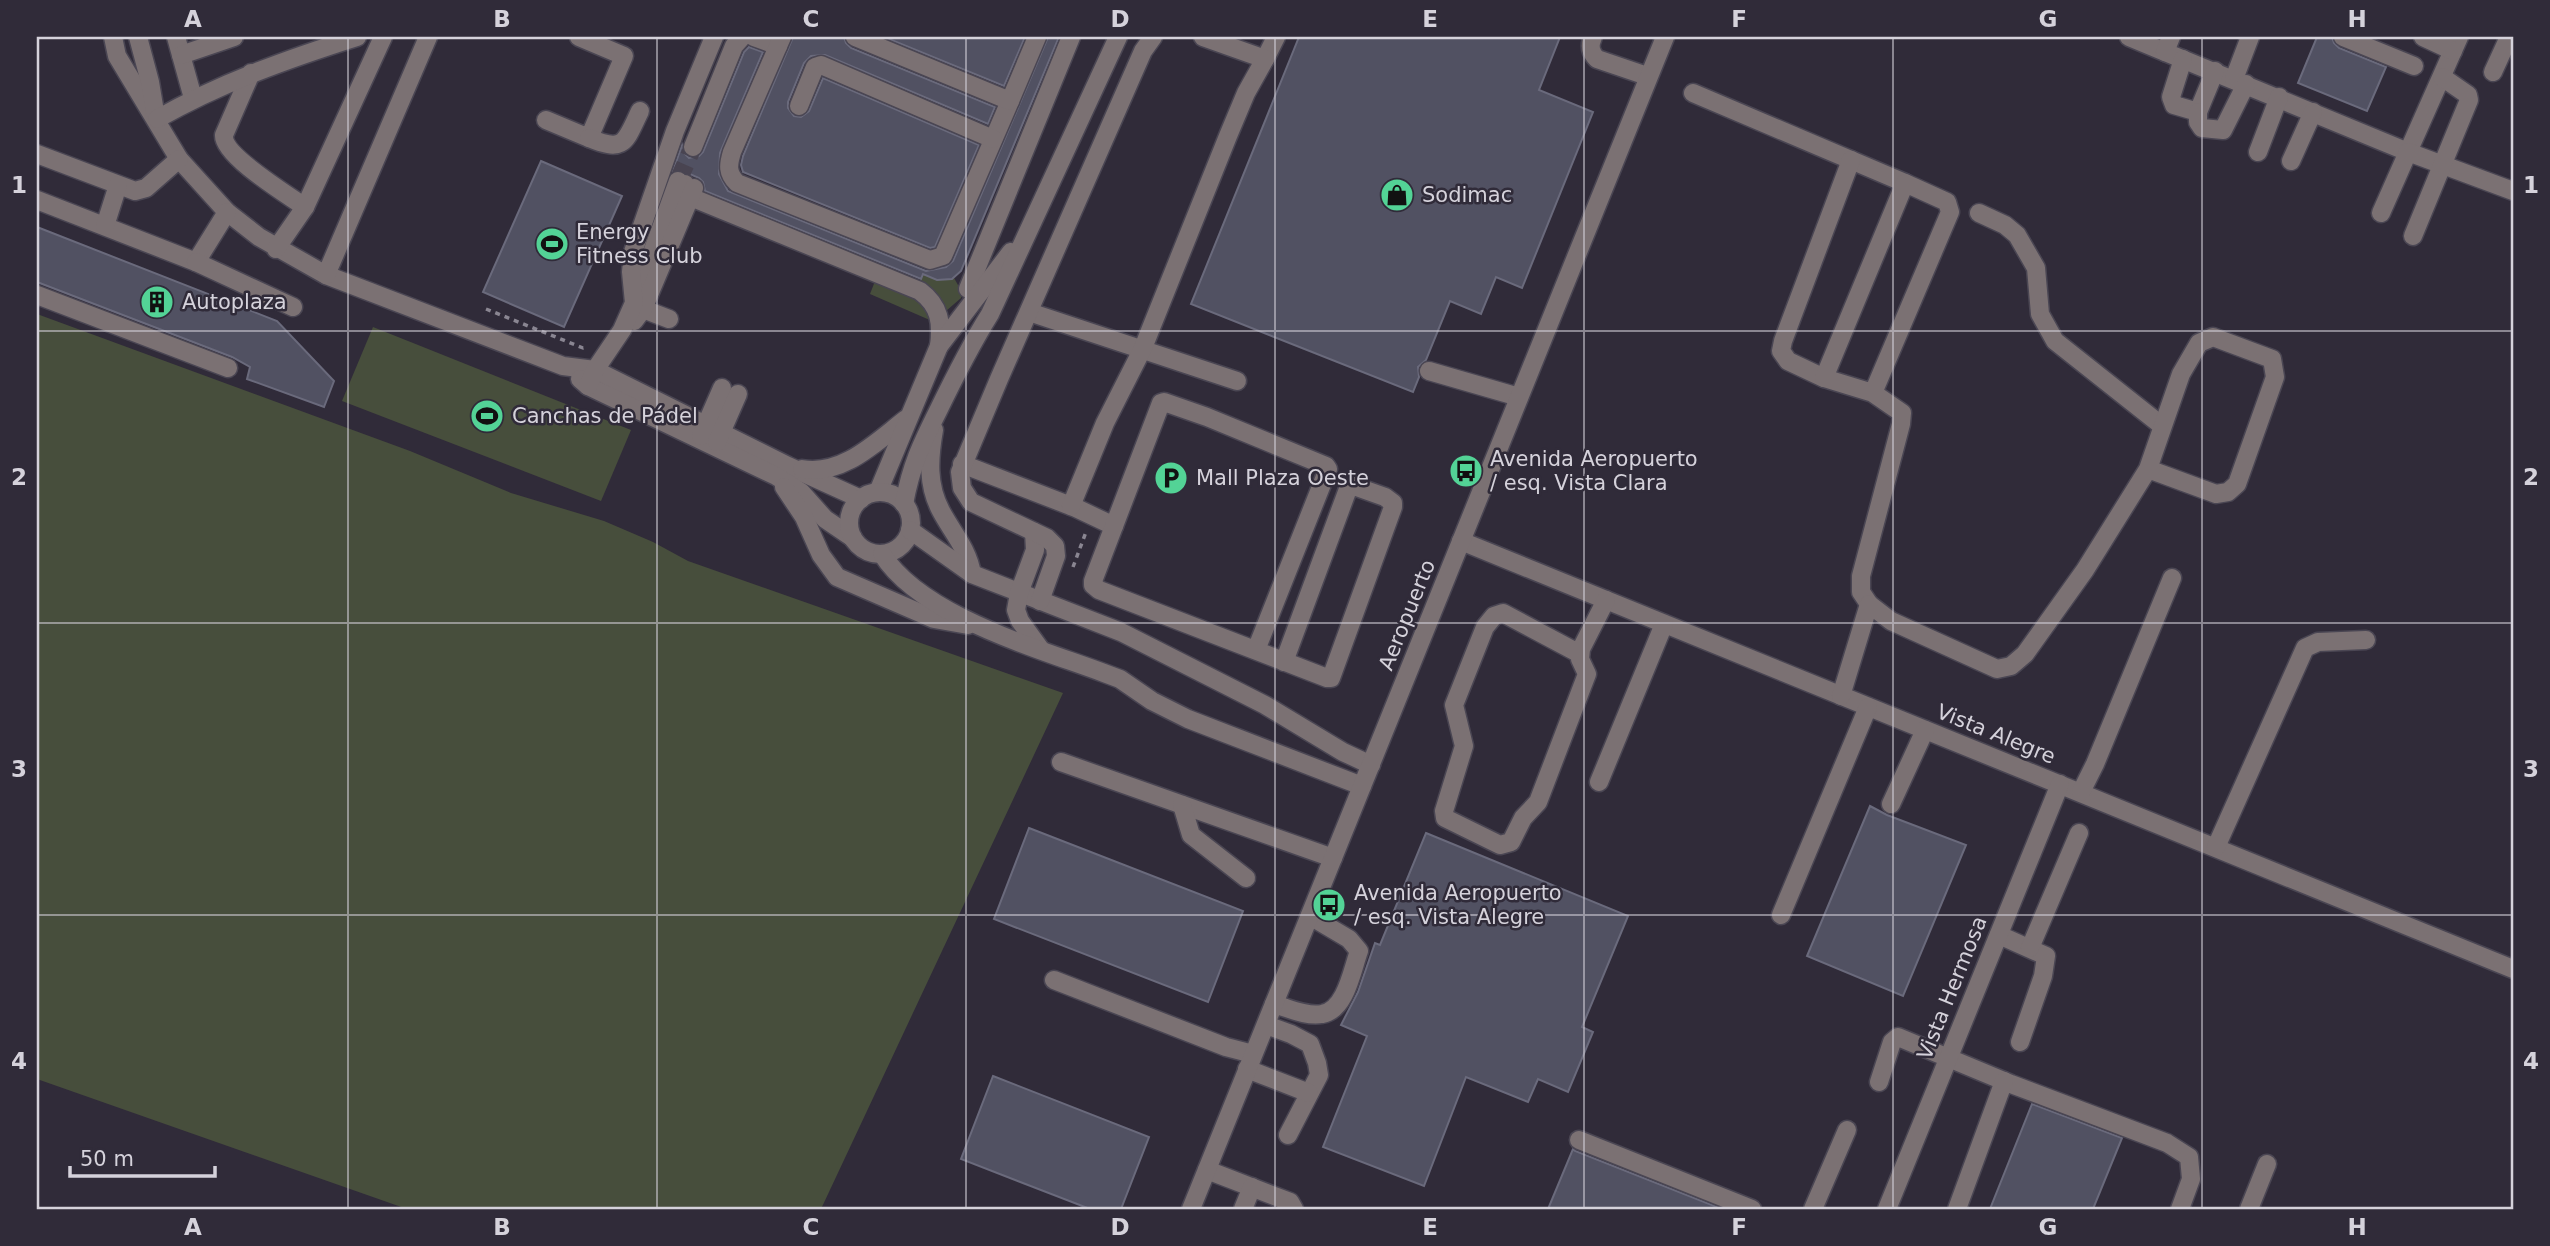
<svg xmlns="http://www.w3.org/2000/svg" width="2550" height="1246" viewBox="0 0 2550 1246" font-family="'DejaVu Sans',sans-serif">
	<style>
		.green { fill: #474e3c }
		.building { fill: #515162; stroke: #6a6a7c; stroke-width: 2 }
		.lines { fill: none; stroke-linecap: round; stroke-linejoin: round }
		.minor-tunnel { stroke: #494451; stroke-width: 18; stroke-dasharray: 18 9; stroke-linecap: butt }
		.minor-casing { stroke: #4a4653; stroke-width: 21 }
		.path { stroke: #8a8692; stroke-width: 3.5; stroke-dasharray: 5 5; stroke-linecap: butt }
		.minor { stroke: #7b7173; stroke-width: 18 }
		.grid { fill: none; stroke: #d5d2db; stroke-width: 2; stroke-opacity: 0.55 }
		.labels { text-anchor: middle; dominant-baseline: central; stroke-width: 5; stroke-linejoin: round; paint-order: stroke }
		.poi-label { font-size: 21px; fill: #d5d2db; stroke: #302b39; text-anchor: start }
		.street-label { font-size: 21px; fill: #d5d2db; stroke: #302b39 }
		.neatline { fill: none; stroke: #d5d2db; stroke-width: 2.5 }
		.grid-label { font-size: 23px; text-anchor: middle; font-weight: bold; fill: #d5d2db }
	</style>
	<rect width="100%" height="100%" fill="#302b39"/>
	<g class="green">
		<polygon points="923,274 937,280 954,278 962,292 961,298 946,311 918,284"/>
		<polygon points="877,276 921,297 932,321 870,294"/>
		<polygon points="37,314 410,451 511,493 604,521 653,542 688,561 1063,693 821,1209 407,1209 37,1079"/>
		<polygon points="373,327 631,430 601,501 342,401"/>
	</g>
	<g class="building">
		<polygon points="793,37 844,37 846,43 851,48 995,107 988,124 825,55 811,56 804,63 788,102 788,108 794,116 801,117 809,111 823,78 979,145 935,247 930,248 743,172 741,165 743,156"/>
		<polygon points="884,37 1025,37 1004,86"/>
		<polygon points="1048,37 1059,37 961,271 952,279 937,280 923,274 921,279 705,191 703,182 699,178 681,170 673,171 682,145 684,153 689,158 699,156 703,152 744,52 749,47 763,52 720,153 719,174 728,191 926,271 946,267 953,261"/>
		<polygon points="1299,37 1560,37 1539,90 1593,112 1522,288 1496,277 1481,314 1450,301 1426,360 1418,367 1419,377 1413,392 1191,304"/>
		<polygon points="2317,37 2332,37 2334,43 2339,48 2386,67 2367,111 2298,83"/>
		<polygon points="541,161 622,196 564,327 483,292"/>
		<polygon points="37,227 277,321 334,381 324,407 247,379 250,367 232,357 37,282"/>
		<polygon points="1870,806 1887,815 1966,845 1903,996 1807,956"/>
		<polygon points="1029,828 1243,911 1208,1002 994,919"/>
		<polygon points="1426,833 1628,916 1582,1027 1593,1032 1568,1092 1538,1079 1528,1102 1466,1077 1424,1186 1323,1147 1367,1036 1341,1025 1358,992 1375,943 1380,945"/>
		<polygon points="993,1076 1149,1137 1121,1209 1090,1209 961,1159"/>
		<polygon points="2032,1104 2122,1138 2093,1209 1990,1209"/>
		<polygon points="1573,1149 1575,1151 1722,1209 1548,1209"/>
	</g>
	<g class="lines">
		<polyline class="minor-tunnel" points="678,181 693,147"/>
		<defs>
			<g id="minor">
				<polyline points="113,37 117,56 179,159 227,212 259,237 326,275 563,366 595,370 788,466 861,499"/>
				<polyline points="138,37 150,82 155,112"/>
				<polyline points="176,37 193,98"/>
				<polyline points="754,37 778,46"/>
				<path d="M782,37L732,152C728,165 727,173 737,183L930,260L943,256L1010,101"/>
				<polyline points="855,37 1010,101 1037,37"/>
				<path d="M1593,37C1589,46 1590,52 1597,59L1647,76"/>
				<polyline points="2129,37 2165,52"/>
				<polyline points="2171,37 2165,52 2408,152 2459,37"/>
				<polyline points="2343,37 2414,66"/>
				<polyline points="2423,37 2453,51"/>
				<polyline points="181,55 234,37"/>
				<polyline points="1265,59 1276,37"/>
				<polyline points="2183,59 2171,97 2174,105 2198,112 2215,71"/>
				<polyline points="2493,72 2509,37"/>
				<path d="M251,73L224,135C222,155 288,195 305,207"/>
				<polyline points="2234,79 2250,37"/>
				<polyline points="1693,93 1905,183"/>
				<polyline points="799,106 815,67 821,65 993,139"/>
				<polyline points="2198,112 2198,122 2202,128 2223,130 2246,84"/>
				<path d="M157,119C220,83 288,59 357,37"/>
				<polyline points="546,120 589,138 624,56 579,37"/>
				<path d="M589,138C625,153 625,142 640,111"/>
				<polyline points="693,147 734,46 742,37"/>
				<polyline points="2258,152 2279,97"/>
				<polyline points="37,154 135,191 146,188 179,159"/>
				<polyline points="2291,161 2313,112"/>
				<path d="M685,184L683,190L688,196L920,291C940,306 942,323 939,346"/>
				<polyline points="37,200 196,262 227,212"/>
				<polyline points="1979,213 2005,225 2017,235 2036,268 2040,314 2055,341 2161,425"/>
				<polyline points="2381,213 2408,152 2513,191"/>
				<polyline points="105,226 118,185"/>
				<polyline points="2413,236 2469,100 2468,95 2442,77"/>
				<polyline points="276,249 305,207 383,37"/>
				<polyline points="196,262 293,307"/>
				<polyline points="326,275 428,37"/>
				<polyline points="968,289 1071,37"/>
				<polyline points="37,295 228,368"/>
				<polyline points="636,297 678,181"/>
				<polyline points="643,309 669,319"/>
				<polyline points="1029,312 1237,381"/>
				<polyline points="634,321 643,309 694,188"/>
				<polyline points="1429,371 1519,397"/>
				<polyline points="1824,378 1788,361 1781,351 1783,341 1851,160"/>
				<polyline points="580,379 588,386 776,476 801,492 825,519 853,538"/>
				<polyline points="588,386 595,370 622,330 634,303 631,272 633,252 675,131 714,37"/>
				<path d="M934,430C929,458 927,485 941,511C952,532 968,549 972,574"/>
				<polyline points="701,436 722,388"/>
				<polyline points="717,442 738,394"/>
				<polyline points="962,464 1076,508 1114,526"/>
				<path d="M802,469C843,476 876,442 906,419"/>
				<polyline points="784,487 804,517 821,555 837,577 934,619 968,625"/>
				<polyline points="878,492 939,346 1011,252"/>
				<circle cx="880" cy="523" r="31"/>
				<path d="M904,504C911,466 921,445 938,411C954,378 970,346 990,314L1118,37"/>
				<polyline points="1071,506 1105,423 1143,348 1228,136 1246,93 1265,59 1203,37"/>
				<polyline points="910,530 972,574 1121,632 1265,705 1343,752 1371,765"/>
				<polyline points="1034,532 1035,550 1019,593 1016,610 1020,621 1041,650"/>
				<polyline points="1461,541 2513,969"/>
				<path d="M882,554C921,616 1037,648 1104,673L1120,679L1152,701L1188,719L1362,786"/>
				<polyline points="1040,601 1056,556 1055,546 1047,538 971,502 962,488 960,472 999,379 1143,51 1153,37"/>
				<polyline points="1869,604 1861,592 1861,576 1901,424 1902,413 1873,393 1824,378 1905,183 1947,202 1950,212 1873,393"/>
				<path d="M1256,650L1328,469L1326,466L1207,417L1164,402L1161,403L1093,581V585L1099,590C1175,619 1251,649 1327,678H1331L1393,507V503L1385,497L1354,486L1348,489L1284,662"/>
				<polyline points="1580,654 1503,613 1494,616 1485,627 1454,705 1464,746 1444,811 1445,818 1500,845 1511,842 1523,818 1538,802 1587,674 1580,659 1581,649 1606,600"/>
				<polyline points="1841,696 1869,604 1891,621 1997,669 2011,666 2025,654 2085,570 2148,469 2181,374 2199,343 2213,337 2272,359 2275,377 2237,484 2228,492 2216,494 2148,469"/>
				<polyline points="1061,762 1333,858"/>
				<polyline points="1599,782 1664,624"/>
				<polyline points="2081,792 2095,764 2172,578"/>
				<polyline points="1891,804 1925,730"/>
				<polyline points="1182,805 1191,835 1246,878"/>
				<polyline points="2216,847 2305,648 2318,642 2366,640"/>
				<polyline points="1781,915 1868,707"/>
				<polyline points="1999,935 2046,956 2043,976 2020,1042"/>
				<polyline points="2030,948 2079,833"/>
				<polyline points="1054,980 1226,1047 1253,1054"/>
				<path d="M1274,1004C1288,1008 1307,1017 1322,1014C1346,1010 1352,970 1359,951L1349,939L1310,916"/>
				<polyline points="1266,1025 1291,1034 1310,1044 1317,1063 1319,1075 1288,1135"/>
				<polyline points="1247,1069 1309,1093"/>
				<polyline points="1879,1082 1892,1042 1898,1037 2011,1084 2167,1143 2189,1157 2191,1179 2180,1209"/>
				<polyline points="1579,1140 1752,1209"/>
				<polyline points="1207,1170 1290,1202 1294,1209"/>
				<polyline points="1191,1209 1665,37"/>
				<polyline points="1243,1209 1252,1187"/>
				<polyline points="1813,1209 1847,1130"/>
				<polyline points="1887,1209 2060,784"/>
				<polyline points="1957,1209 2004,1081"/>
				<polyline points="2249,1209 2267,1164"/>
			</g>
		</defs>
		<use href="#minor" class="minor-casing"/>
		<g class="path">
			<polyline points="486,309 583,348 588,347"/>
			<polyline points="1073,567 1086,532"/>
		</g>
		<use href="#minor" class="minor"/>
	</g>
	<path class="grid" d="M348,37V1209M657,37V1209M966,37V1209M1275,37V1209M1584,37V1209M1893,37V1209M2202,37V1209M37,331H2513M37,623H2513M37,915H2513"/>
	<defs>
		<symbol id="shop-disc" viewBox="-11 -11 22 22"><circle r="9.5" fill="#53d396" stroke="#302b39"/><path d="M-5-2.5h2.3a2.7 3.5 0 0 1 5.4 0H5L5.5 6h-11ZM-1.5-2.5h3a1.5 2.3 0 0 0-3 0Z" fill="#111"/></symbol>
		<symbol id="stadium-disc" viewBox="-11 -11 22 22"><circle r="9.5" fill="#53d396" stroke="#302b39"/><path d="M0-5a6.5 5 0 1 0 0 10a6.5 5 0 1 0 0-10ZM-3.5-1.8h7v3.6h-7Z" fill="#111"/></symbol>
		<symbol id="building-disc" viewBox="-11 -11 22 22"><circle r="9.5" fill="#53d396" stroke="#302b39"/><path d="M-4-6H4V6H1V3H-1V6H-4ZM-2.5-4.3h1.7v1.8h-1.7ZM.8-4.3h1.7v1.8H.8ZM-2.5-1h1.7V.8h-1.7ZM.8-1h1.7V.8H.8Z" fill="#111"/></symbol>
		<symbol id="bus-disc" viewBox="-11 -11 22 22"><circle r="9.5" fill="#53d396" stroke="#302b39"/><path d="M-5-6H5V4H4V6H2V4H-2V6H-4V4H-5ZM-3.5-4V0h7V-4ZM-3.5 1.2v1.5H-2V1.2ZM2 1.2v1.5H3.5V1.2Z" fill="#111"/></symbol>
		<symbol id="parking-disc" viewBox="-11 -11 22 22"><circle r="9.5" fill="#53d396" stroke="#302b39"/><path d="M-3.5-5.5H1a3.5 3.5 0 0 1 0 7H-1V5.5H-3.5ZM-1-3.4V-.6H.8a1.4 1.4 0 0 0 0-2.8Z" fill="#111"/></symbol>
	</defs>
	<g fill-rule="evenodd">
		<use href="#shop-disc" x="1378" y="176" width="38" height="38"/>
		<use href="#stadium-disc" x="533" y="225" width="38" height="38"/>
		<use href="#building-disc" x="138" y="283" width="38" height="38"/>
		<use href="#stadium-disc" x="468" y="397" width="38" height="38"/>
		<use href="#bus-disc" x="1447" y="452" width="38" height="38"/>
		<use href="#parking-disc" x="1152" y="459" width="38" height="38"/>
		<use href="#bus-disc" x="1310" y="886" width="38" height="38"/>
	</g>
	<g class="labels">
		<g class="poi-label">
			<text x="1422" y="195">Sodimac</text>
			<text x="576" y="232">Energy<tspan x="576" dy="24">Fitness Club</tspan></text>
			<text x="182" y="302">Autoplaza</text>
			<text x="512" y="416">Canchas de Pádel</text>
			<text x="1490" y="459">Avenida Aeropuerto<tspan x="1490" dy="24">/ esq. Vista Clara</tspan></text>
			<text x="1196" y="478">Mall Plaza Oeste</text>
			<text x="1354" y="893">Avenida Aeropuerto<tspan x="1354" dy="24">/ esq. Vista Alegre</tspan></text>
		</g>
		<g class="street-label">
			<text transform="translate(1407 615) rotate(-68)">Aeropuerto</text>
			<text transform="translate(1996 734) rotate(22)">Vista Alegre</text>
			<text transform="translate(1952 988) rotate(-68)">Vista Hermosa</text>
		</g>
	</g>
	<rect width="2550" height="1246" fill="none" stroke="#302b39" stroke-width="77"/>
	<path d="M70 1166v10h145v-10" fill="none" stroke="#d5d2db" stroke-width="3.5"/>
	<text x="80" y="1166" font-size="21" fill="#d5d2db" stroke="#302b39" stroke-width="5" paint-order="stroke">50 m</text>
	<rect x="38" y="38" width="2474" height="1170" class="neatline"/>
	<g class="grid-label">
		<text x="193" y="27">A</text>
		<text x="502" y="27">B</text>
		<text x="811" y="27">C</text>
		<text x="1120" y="27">D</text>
		<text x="1430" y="27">E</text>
		<text x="1739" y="27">F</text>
		<text x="2048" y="27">G</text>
		<text x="2357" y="27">H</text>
		<text x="19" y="193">1</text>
		<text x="2531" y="193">1</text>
		<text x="19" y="485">2</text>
		<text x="2531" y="485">2</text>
		<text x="19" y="777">3</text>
		<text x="2531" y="777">3</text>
		<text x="19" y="1069">4</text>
		<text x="2531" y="1069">4</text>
		<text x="193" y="1235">A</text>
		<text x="502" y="1235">B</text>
		<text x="811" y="1235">C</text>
		<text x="1120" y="1235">D</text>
		<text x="1430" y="1235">E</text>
		<text x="1739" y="1235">F</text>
		<text x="2048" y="1235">G</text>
		<text x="2357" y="1235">H</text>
	</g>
</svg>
